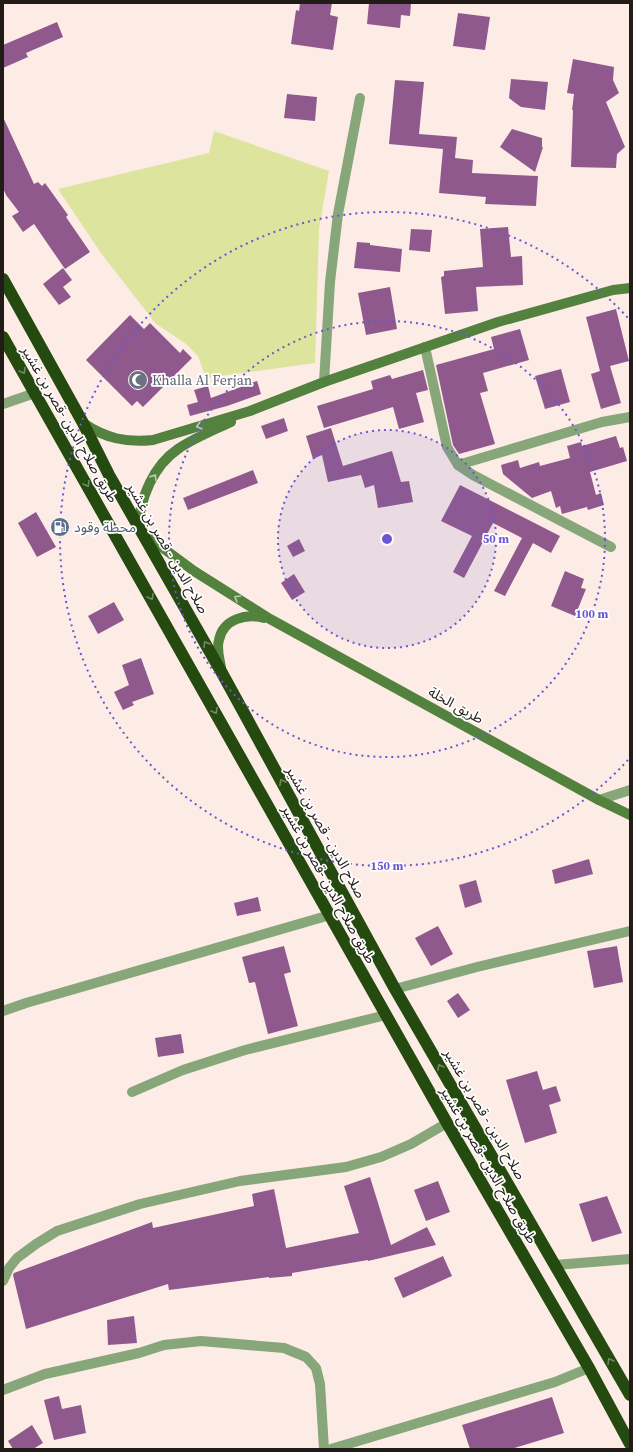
<svg xmlns="http://www.w3.org/2000/svg" width="633" height="1452" viewBox="0 0 633 1452" font-family="'Source Serif 4','Noto Sans Arabic',serif">
	<style>
		.green { fill: #dde49e }
		.building { fill: #90598d }
		.lines { fill: none; stroke-linecap: round; stroke-linejoin: round }
		.street { stroke: #87a67a; stroke-width: 10 }
		.secondary { stroke: #53813e; stroke-width: 10 }
		.highway { stroke: #244a0f; stroke-width: 12 }
		.oneway { stroke: #718963 }
		.oneway2 { stroke: #bacdb2 }
		.ring { fill: none; stroke: #6a57d1; stroke-width: 2; stroke-dasharray: 2 4 }
		.labels { text-anchor: middle; dominant-baseline: central; stroke-width: 3.5; stroke-linejoin: round; paint-order: stroke }
		.worship-label { font-size: 14px; fill: #5b616d; stroke: #fff; text-anchor: start }
		.street-label { font-size: 14px; fill: #221c19; stroke: #fff }
		.service-label { font-size: 14px; fill: #4e5e75; stroke: #fff; text-anchor: start }
		.centre { fill: #6a57d1; stroke: #fff; stroke-width: 2 }
		.ring-label { font-size: 12px; text-anchor: middle; font-weight: bold; fill: #6a57d1; stroke: #fff; stroke-width: 3.5; stroke-linejoin: round; paint-order: stroke }
	</style>
	<rect width="100%" height="100%" fill="#fcece5"/>
	<polygon class="green" points="214,131 329,171 319,229 315,363 206,378 198,356 185,343 156,324 101,253 58,189 209,153"/>
	<g class="building">
		<polygon points="300,3 332,3 330,15 338,17 333,50 291,44 296,10 299,11"/>
		<polygon points="369,3 411,3 410,16 401,15 400,28 367,24"/>
		<polygon points="458,13 490,17 485,50 453,46"/>
		<polygon points="57,22 63,37 26,53 28,57 3,68 3,45"/>
		<polygon points="573,59 614,67 613,80 619,93 606,102 625,147 617,154 616,168 571,167 573,110 572,110 574,94 567,93"/>
		<polygon points="511,79 548,82 545,110 521,107 514,102 509,98"/>
		<polygon points="395,80 424,82 419,134 457,137 455,158 473,160 472,173 538,176 536,206 485,204 486,197 439,193 443,149 389,144"/>
		<polygon points="287,94 317,97 315,121 284,118"/>
		<polygon points="3,117 34,184 38,182 42,186 45,183 68,215 66,217 90,252 65,269 34,224 23,232 12,216 19,212 6,195 3,188"/>
		<polygon points="512,129 542,138 542,147 543,147 535,172 500,147"/>
		<polygon points="508,227 511,257 522,256 523,285 476,287 478,311 445,314 441,277 444,276 444,271 483,267 480,229"/>
		<polygon points="411,229 432,230 430,252 409,250"/>
		<polygon points="357,242 370,243 370,245 402,249 400,272 354,268"/>
		<polygon points="63,268 72,280 63,287 71,297 59,305 43,284"/>
		<polygon points="390,287 397,329 366,335 358,293"/>
		<polygon points="616,309 629,361 610,366 621,403 601,409 591,374 600,371 586,317"/>
		<polygon points="130,315 144,329 150,323 180,353 183,349 192,358 143,407 137,401 132,406 86,360"/>
		<polygon points="520,329 529,360 483,373 488,391 480,393 495,444 459,454 453,445 436,365 494,349 491,337"/>
		<polygon points="561,369 570,402 545,409 535,376"/>
		<polygon points="423,370 428,390 416,393 424,422 399,429 393,407 324,428 317,406 373,389 371,381 390,375 392,379"/>
		<polygon points="257,381 261,394 227,406 190,416 187,405 198,402 194,390 208,386 211,398"/>
		<polygon points="284,418 288,431 266,439 261,426"/>
		<polygon points="331,428 343,466 392,451 401,482 409,481 413,502 378,508 374,485 365,488 361,475 328,482 322,455 313,459 306,436"/>
		<polygon points="616,436 620,448 623,447 627,461 590,472 596,495 601,493 604,505 588,510 587,507 562,514 560,506 556,508 551,491 532,498 503,474 501,465 518,460 520,468 539,462 540,466 570,458 567,446 581,442 582,446"/>
		<polygon points="253,470 258,483 188,510 183,498"/>
		<polygon points="460,485 560,536 551,553 533,543 505,596 494,591 522,538 493,523 464,578 453,572 472,536 441,521"/>
		<polygon points="36,512 56,547 37,557 18,523"/>
		<polygon points="299,539 305,551 293,557 287,546"/>
		<polygon points="565,571 584,579 581,588 586,589 575,616 551,606"/>
		<polygon points="294,574 305,592 292,600 281,583"/>
		<polygon points="114,602 124,620 98,634 88,616"/>
		<polygon points="141,658 154,694 132,702 134,705 123,710 114,692 129,685 122,665"/>
		<polygon points="589,859 593,874 555,884 552,870"/>
		<polygon points="476,880 482,902 465,908 459,885"/>
		<polygon points="258,897 261,911 237,916 234,903"/>
		<polygon points="438,926 453,954 431,966 415,938"/>
		<polygon points="284,946 291,972 284,974 298,1026 268,1034 255,982 249,983 242,957"/>
		<polygon points="617,946 623,982 594,988 587,951"/>
		<polygon points="458,993 470,1010 458,1018 447,1001"/>
		<polygon points="181,1034 184,1053 158,1057 155,1038"/>
		<polygon points="537,1071 543,1090 556,1086 561,1101 549,1105 557,1133 525,1143 506,1080"/>
		<polygon points="370,1177 391,1245 427,1227 436,1245 368,1261 368,1260 292,1273 292,1276 269,1278 269,1277 169,1290 168,1284 26,1329 13,1275 14,1273 152,1222 153,1228 254,1206 252,1194 274,1189 286,1248 359,1233 344,1186"/>
		<polygon points="438,1181 450,1212 426,1221 414,1190"/>
		<polygon points="607,1196 622,1233 592,1242 579,1204"/>
		<polygon points="443,1256 452,1276 403,1298 394,1278"/>
		<polygon points="134,1316 137,1343 108,1345 107,1320"/>
		<polygon points="59,1396 62,1409 81,1405 86,1433 54,1440 44,1400"/>
		<polygon points="552,1397 564,1433 511,1449 470,1449 462,1425"/>
		<polygon points="32,1425 43,1443 33,1449 13,1449 8,1441"/>
	</g>
	<g class="lines">
		<g class="street">
			<polyline points="425,347 447,447 458,465 473,475 611,547"/>
			<polyline points="324,382 330,282 338,214 360,98"/>
			<polyline points="3,404 35,393"/>
			<polyline points="458,465 602,422 630,417"/>
			<polyline points="599,800 630,790"/>
			<polyline points="395,989 477,967 630,931"/>
			<polyline points="3,1011 26,1003 330,915"/>
			<polyline points="132,1092 183,1070 245,1050 386,1015"/>
			<polyline points="555,1265 630,1259"/>
			<polyline points="3,1281 9,1268 17,1258 36,1244 57,1231 140,1204 240,1181 346,1167 381,1157 411,1144 447,1123"/>
			<polyline points="3,1390 45,1374 139,1353 164,1345 201,1341 284,1348 306,1357 316,1368 320,1384 324,1449"/>
			<polyline points="331,1449 555,1382 589,1368"/>
		</g>
		<g class="secondary">
			<path d="M83,423C105,438 126,443 153,440L250,411L324,382L498,322L613,290L630,288"/>
			<path d="M138,526C141,497 153,466 178,449C194,438 214,430 231,422"/>
			<polyline points="144,534 194,571 270,619 599,800 630,815"/>
			<path d="M221,668C220,660 216,649 219,640C223,619 246,613 264,618"/>
		</g>
		<g class="highway">
			<polyline points="3,279 83,423 109,475 222,673 395,989 630,1395"/>
			<polyline points="3,337 447,1123 589,1368 630,1444"/>
		</g>
	</g>
	<defs><path id="oneway-chevron" d="M-2-3.5L2.5 0L-2 3.5" fill="none" stroke-width="1.6" stroke-linecap="round" stroke-linejoin="round"/></defs>
	<g class="oneway">
		<use href="#oneway-chevron" transform="translate(23 371) rotate(60)"/>
		<use href="#oneway-chevron" transform="translate(87 484) rotate(59)"/>
		<use href="#oneway-chevron" transform="translate(151 597) rotate(61)"/>
		<use href="#oneway-chevron" transform="translate(206 644) rotate(-120)"/>
		<use href="#oneway-chevron" transform="translate(215 711) rotate(61)"/>
		<use href="#oneway-chevron" transform="translate(282 782) rotate(-119)"/>
		<use href="#oneway-chevron" transform="translate(440 1067) rotate(-120)"/>
		<use href="#oneway-chevron" transform="translate(610 1361) rotate(-120)"/>
	</g>
	<g class="oneway2">
		<use href="#oneway-chevron" transform="translate(199 426) rotate(164)"/>
		<use href="#oneway-chevron" transform="translate(154 477) rotate(-58)"/>
		<use href="#oneway-chevron" transform="translate(237 598) rotate(-149)"/>
	</g>
	<circle cx="387" cy="539" r="109" fill="#6a57d1" fill-opacity=".12"/>
	<g class="ring">
		<circle cx="387" cy="539" r="109"/>
		<circle cx="387" cy="539" r="218"/>
		<path d="M628 760A327 327 0 1 1 628 318"/>
	</g>
	<defs>
		<symbol id="mosque-disc" viewBox="-11 -11 22 22"><circle r="9.5" fill="#6b7280" stroke="#fff"/><path d="M3.5-4.9A6 6 0 1 0 3.5 4.9A5 5 0 1 1 3.5-4.9Z" fill="#fff"/></symbol>
		<symbol id="fuel-disc" viewBox="-11 -11 22 22"><circle r="9.5" fill="#5c6f8a" stroke="#fff"/><path d="M-5.5-6h7V0h2V4h1.3V-2.5L3-4.5l.8-.8L6-3V5H2.5V1h-1V6h-7ZM-4.2-4.7v3.2H.2V-4.7Z" fill="#fff"/></symbol>
	</defs>
	<g fill-rule="evenodd">
		<use href="#mosque-disc" x="127" y="369" width="22" height="22"/>
		<use href="#fuel-disc" x="49" y="516" width="22" height="22"/>
	</g>
	<g class="labels">
		<g class="worship-label">
			<text x="152" y="380">Khalla Al Ferjan</text>
		</g>
		<g class="street-label">
			<text transform="translate(70 424) rotate(60)">طريق صلاح الدين -قصر بن غشير</text>
			<text transform="translate(168 548) rotate(60)">صلاح الدين - قصر بن غشير</text>
			<text transform="translate(456 705) rotate(29)">طريق الخلة</text>
			<text transform="translate(326 832) rotate(61)">صلاح الدين - قصر بن غشير</text>
			<text transform="translate(329 884) rotate(61)">طريق صلاح الدين -قصر بن غشير</text>
			<text transform="translate(485 1114) rotate(60)">صلاح الدين - قصر بن غشير</text>
			<text transform="translate(489 1165) rotate(60)">طريق صلاح الدين -قصر بن غشير</text>
		</g>
		<g class="service-label">
			<text x="74" y="527">محطة وقود</text>
		</g>
	</g>
	<circle cx="387" cy="539" r="6" class="centre"/>
	<g class="ring-label">
		<text x="496" y="543">50 m</text>
		<text x="592" y="618">100 m</text>
		<text x="387" y="870">150 m</text>
	</g>
	<rect width="633" height="1452" fill="none" stroke="#221c19" stroke-width="8"/>
</svg>
